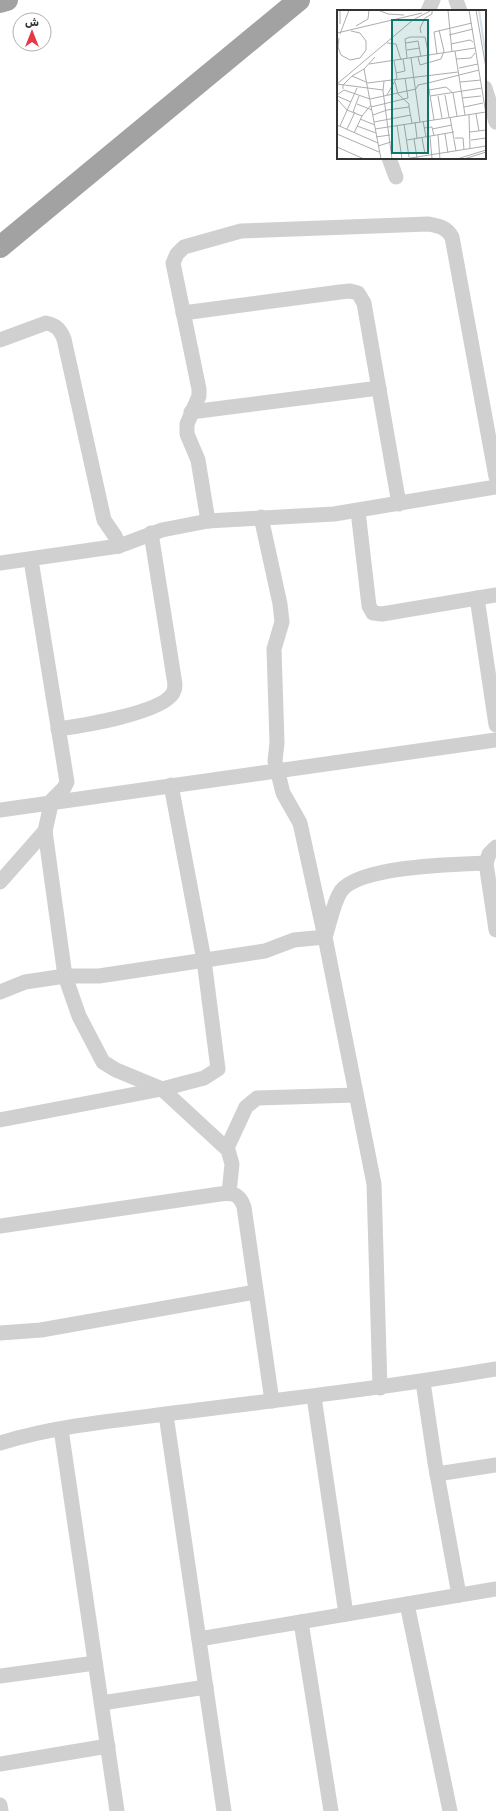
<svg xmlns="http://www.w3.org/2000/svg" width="496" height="1811" viewBox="0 0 496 1811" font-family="Rubik,Cairo,sans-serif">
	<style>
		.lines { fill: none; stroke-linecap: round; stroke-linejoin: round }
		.minor { stroke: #d0d0d0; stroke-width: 15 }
		.trunk { stroke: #a2a2a2; stroke-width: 22 }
		.inset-river { fill: none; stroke: #cfe2ee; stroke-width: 2 }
		.inset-road { fill: none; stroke: #adadad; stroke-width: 1 }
		.view { fill: #0f766e; fill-opacity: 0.15; stroke: #0f766e; stroke-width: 2 }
		.inset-edge { fill: none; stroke: #333; stroke-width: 2 }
	</style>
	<rect width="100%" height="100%" fill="#fff"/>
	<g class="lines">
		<g class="minor">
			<polyline points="456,0 460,11"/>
			<polyline points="428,11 433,0"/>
			<polyline points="485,88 496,122"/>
			<polyline points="389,158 396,177"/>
			<polyline points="183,313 340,292 350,291 358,293 364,303 399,504"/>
			<path d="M0,340L46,323C56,325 60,329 64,339L104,520L115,536L119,546"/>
			<polyline points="191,412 379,388"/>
			<polyline points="358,511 369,606 373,613 382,614 496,595"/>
			<polyline points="261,517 280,604 282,622 274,649 277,743 275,761 283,793 300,823 325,937 374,1184 380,1388"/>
			<path d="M208,521L198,460L187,434V424L199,396V389L173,263L177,254L184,247L241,231L428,224C439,226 446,227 452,237L496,477"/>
			<polyline points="0,563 119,546 162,530 208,521 334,514 496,487"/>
			<polyline points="477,598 496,725"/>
			<path d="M58,729C81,726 162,713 173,693C176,688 175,683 174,678L151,533"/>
			<polyline points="0,810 496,740"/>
			<polyline points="45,831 65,976 79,1016 103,1062 116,1070 162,1089 228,1150 232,1164 229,1193"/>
			<polyline points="496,847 489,854 486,863 496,930"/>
			<polyline points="0,882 45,831 52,800 64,788 67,782 31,560"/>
			<path d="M0,992L25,982L65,976H99L265,951L294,940L325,937C330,923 333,903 341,891C359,866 456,864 486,863"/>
			<polyline points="0,1120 162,1089 204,1078 218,1069 204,960 171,785"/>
			<polyline points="227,1148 246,1107 257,1098 356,1095"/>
			<path d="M0,1226L220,1194C234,1192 240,1195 244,1207L272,1401"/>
			<polyline points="0,1333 41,1330 256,1292"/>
			<polyline points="423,1382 435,1463 459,1595"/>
			<polyline points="314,1397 346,1614"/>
			<polyline points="166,1415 224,1811"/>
			<polyline points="61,1429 117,1811"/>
			<path d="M0,1443C59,1425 121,1420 182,1412C287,1399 392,1387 496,1369"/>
			<polyline points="437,1474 496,1465"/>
			<polyline points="407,1604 450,1811"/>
			<polyline points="301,1622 331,1811"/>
			<polyline points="199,1639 496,1589"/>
			<polyline points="0,1676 95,1663"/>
			<polyline points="102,1703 206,1687"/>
			<polyline points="0,1764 108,1746"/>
			<polyline points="0,1805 1,1811"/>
		</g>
		<g class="trunk">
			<polyline points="0,2 7,0"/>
			<polyline points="0,247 299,0"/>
		</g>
	</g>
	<g transform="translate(337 10)">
		<rect width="149" height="149" fill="#fff"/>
		<path class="inset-river" d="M142,0L149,47"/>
		<path class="inset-road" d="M3,0V14M41,0L51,4L67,5M111,0L115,42M132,0L149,104M139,0L149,58M19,16L31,9L32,0M0,23L85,3M84,23L83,18L88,8L95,4V1M3,24L12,0M112,25L136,19M2,28L1,37L4,45L13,50L23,48L29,40V31L23,23L14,21M50,33L59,34L64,50M69,33L81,31L84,47M114,34L133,30L136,32M70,40L83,38M118,41L128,105M100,44L97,22L135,13M81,47L83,55L104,49L107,41L102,20M70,48L68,29L73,27H88L92,46M74,48L83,112M119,49L134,48L138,43M32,54L138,38M122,58L141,54M27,59L44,149M59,63L68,61L66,49M15,66L29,72M47,71L46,81L55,149M58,72L61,84L72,94V97M123,72L144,70M30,73L121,62M0,74L46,80M0,74L76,10L93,1M6,79V75L15,66L27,59L38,47M92,80L109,77L116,83L120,106M0,85L7,80L33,89L79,79L81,75L91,73M50,85L60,67L57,51M108,85L112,107M0,86L14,92M93,86L145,78M101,86L105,108M125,88L144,86M0,89L10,100L25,106L17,123M20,94L35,100M34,97L71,88L68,68M127,97L146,93M16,102L22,86M139,104L142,121M36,105L50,100L72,97L75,113M132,105L133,139M25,106L34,95M113,107L119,141M23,109L38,115M97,110L91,73L142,60M86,111L89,127M37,112L74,105M78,112L80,128M67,114L72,147M0,115L41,133M60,115L65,149M3,116L20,78M20,116L39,123M87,118L95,117L97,126M10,119L18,102M38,119L149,102M95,119L115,115M133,122L149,120M0,124L42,142M108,124L111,143M101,125L103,149M93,126L95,149M39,127L53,125M85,128L88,144M118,128H126L127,140M77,129L80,148M70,130L117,122M134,130L149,128M41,136L54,132M0,137L27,149M67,149L149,136M120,149L149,140M127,149L149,142"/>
		<path class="view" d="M55,10H91V143H55Z"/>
		<rect width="149" height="149" class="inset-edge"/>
	</g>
	<g transform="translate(32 32)"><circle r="19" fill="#ffffff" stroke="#adadad"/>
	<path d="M0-3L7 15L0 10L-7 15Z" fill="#e63946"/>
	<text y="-6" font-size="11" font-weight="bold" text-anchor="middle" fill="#333333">ش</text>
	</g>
</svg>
